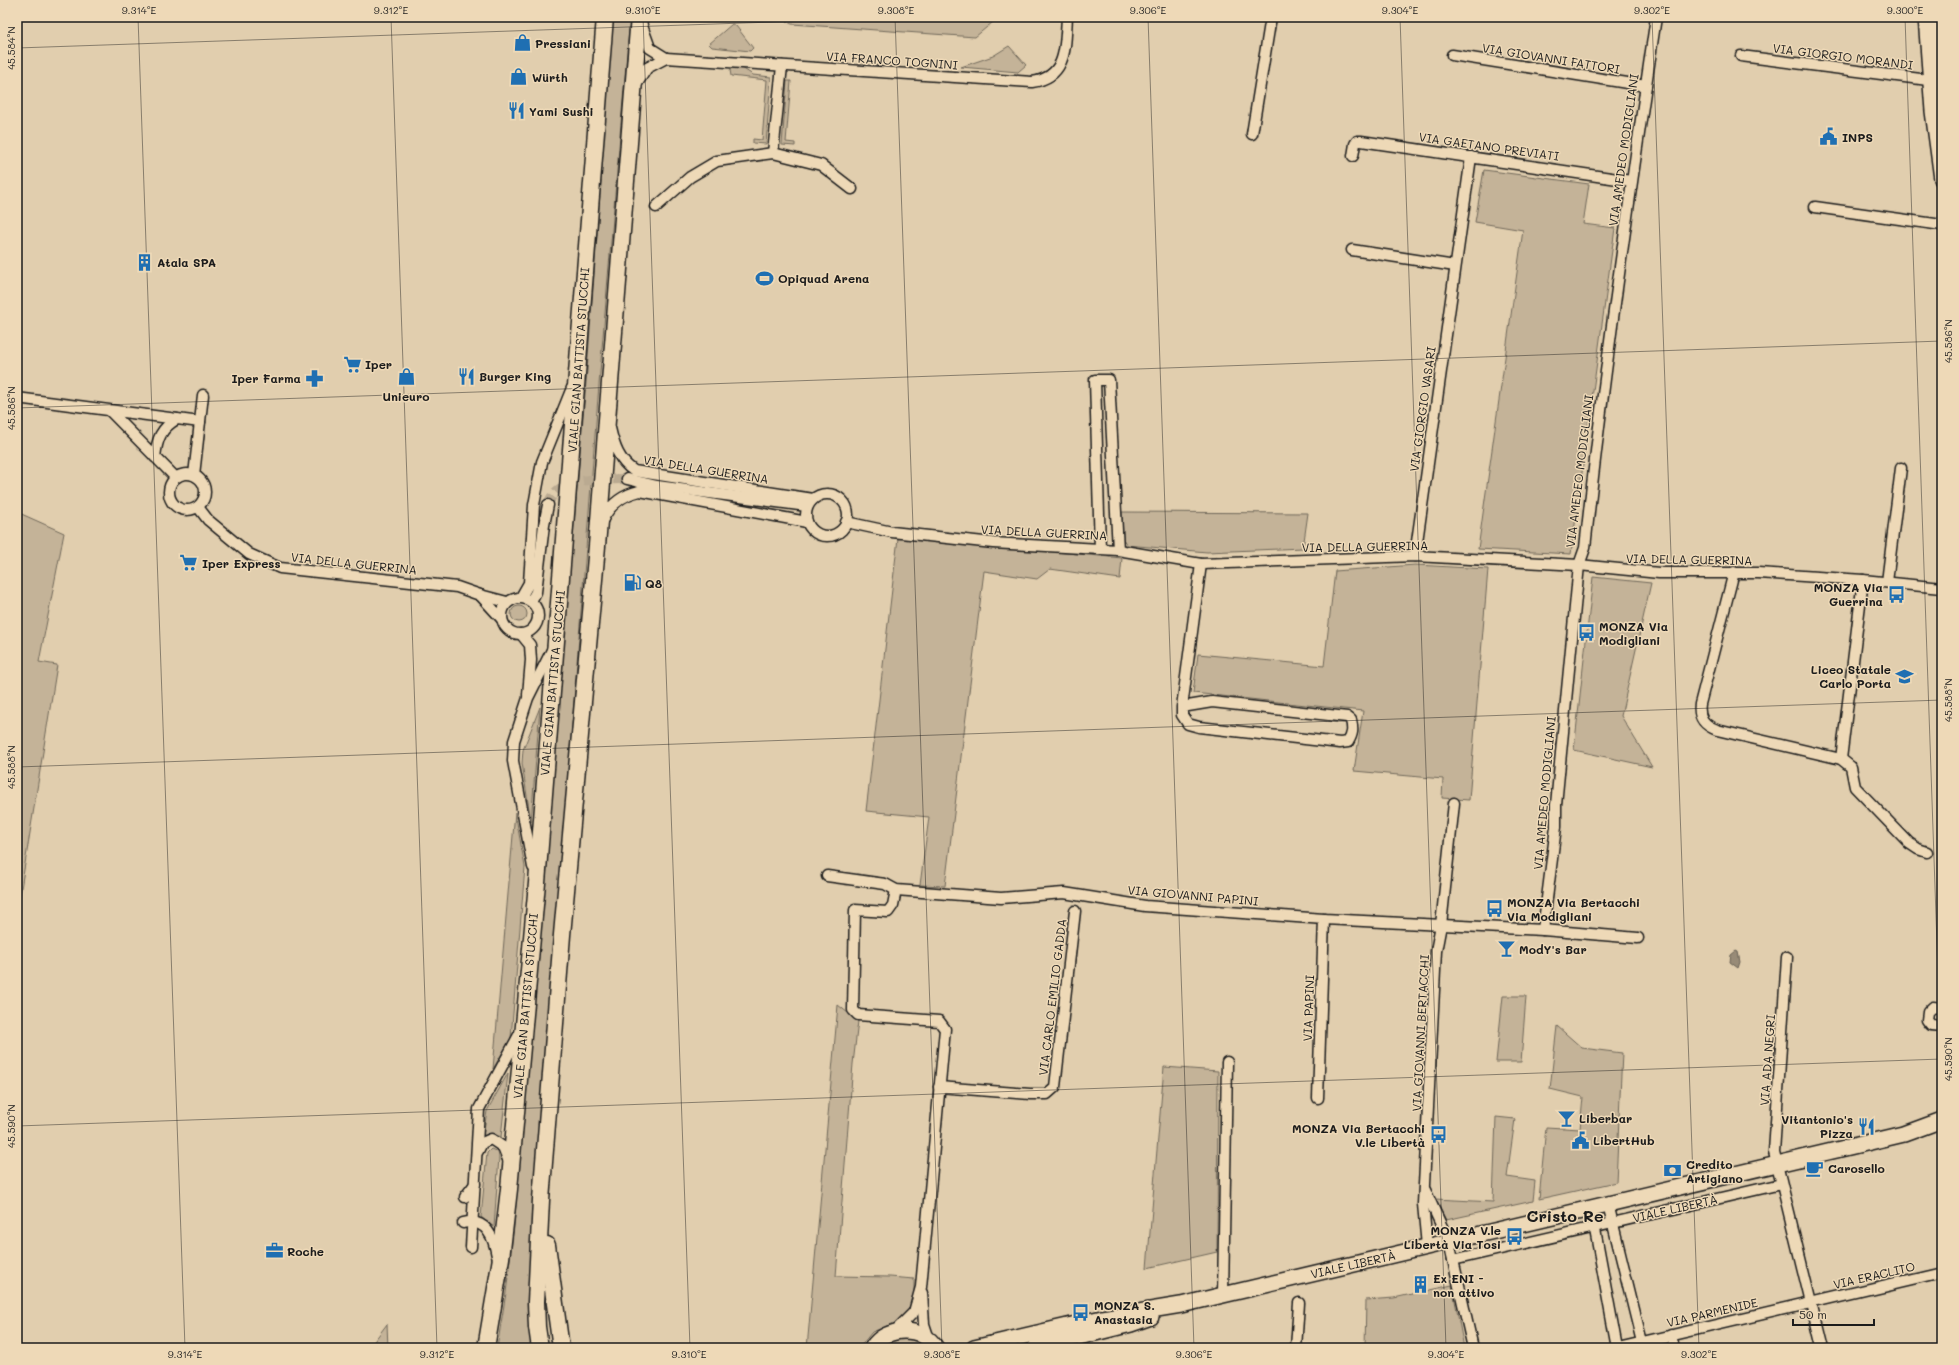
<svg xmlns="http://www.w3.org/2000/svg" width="1959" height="1365" viewBox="0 0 1959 1365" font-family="Mali,sans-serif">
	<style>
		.green { fill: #c4b398; stroke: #70685a }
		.water { fill: #988b77; stroke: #665f53 }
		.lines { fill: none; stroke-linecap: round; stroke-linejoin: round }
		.street-tunnel { stroke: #baaa91; stroke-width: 10; stroke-dasharray: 10 5; stroke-linecap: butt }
		.street-casing { stroke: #1c1c1c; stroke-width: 13 }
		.secondary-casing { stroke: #1c1c1c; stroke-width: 18 }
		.primary-casing { stroke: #1c1c1c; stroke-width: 19 }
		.street { stroke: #eed9b7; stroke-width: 10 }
		.secondary { stroke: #eed9b7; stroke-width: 15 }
		.primary { stroke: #eed9b7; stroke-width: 16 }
		.ticks { fill: none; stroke: #1c1c1c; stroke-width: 1; stroke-opacity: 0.45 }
		.labels { text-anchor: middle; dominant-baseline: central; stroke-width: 3; stroke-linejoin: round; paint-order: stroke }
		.poi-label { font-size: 12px; font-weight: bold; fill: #1c1c1c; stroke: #eed9b7; text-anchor: start }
		.street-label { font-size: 12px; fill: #1c1c1c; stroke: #eed9b7 }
		.district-label { font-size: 16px; font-weight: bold; fill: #1c1c1c; stroke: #eed9b7 }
		.neatline { fill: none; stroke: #1c1c1c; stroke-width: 1.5 }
		.ticks-label { font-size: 10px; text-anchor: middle; fill: #1c1c1c }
	</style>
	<rect width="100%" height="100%" fill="#e1ceae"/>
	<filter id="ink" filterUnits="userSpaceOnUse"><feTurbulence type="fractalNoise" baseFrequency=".025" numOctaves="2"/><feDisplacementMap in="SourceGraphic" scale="8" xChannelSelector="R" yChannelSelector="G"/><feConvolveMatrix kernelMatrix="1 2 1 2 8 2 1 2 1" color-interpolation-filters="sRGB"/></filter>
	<g filter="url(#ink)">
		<g class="green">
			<polygon points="613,17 630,17 600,372 532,1230 534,1348 497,1348 506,1293 514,1227 587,371"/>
			<polygon points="775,17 999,17 975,37 792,24"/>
			<polygon points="732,24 736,26 753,48 750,51 712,47 709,44"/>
			<polygon points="1009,46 1026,65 1018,72 961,67 993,56"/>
			<polygon points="733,67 742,68 753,75 771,77 766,144 753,143 753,139 762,140 767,80 731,76 730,70"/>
			<polygon points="787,81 791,81 786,142 795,143 795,146 782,145"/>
			<polygon points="1484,170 1589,184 1583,224 1615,228 1571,554 1478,549 1523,230 1475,222"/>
			<polygon points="17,512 64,533 39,662 57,665 19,901 17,901"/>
			<polygon points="1122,512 1308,513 1303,548 1207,552 1127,545 1123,539"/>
			<polygon points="898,538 1122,558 1120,579 1050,569 1037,579 984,571 945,886 920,885 929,817 866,811"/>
			<polygon points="1415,565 1488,569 1469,800 1442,798 1443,779 1354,771 1363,711 1193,693 1198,654 1324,666 1335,571"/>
			<polygon points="1593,577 1651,583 1621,716 1652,767 1574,750"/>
			<circle cx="519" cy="614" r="8"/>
			<polygon points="540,707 531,822 522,763 523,750"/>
			<polygon points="515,812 525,867 511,1038 493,1069"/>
			<polygon points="1503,996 1526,996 1521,1062 1496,1062"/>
			<polygon points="838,1005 858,1021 853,1064 836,1276 890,1277 914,1279 914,1297 908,1313 895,1323 872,1332 859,1348 807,1348"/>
			<polygon points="1557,1026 1582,1048 1622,1053 1616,1182 1539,1199 1546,1127 1580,1129 1583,1097 1550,1089"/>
			<polygon points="1164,1067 1218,1071 1217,1252 1147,1268"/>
			<polygon points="508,1073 501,1137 494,1134 483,1136 487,1111"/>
			<polygon points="1496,1117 1515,1119 1507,1177 1535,1181 1533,1201 1446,1220 1435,1199 1493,1202"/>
			<polygon points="491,1149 498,1152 499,1157 494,1227 481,1217 487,1153"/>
			<polygon points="1452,1285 1464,1348 1365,1348 1366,1300 1394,1298"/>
			<polygon points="387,1324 388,1348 369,1348"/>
			<polygon points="903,1338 913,1339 927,1348 882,1348 894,1340"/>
		</g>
		<polygon class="water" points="1736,951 1738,952 1740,962 1738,968 1730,962 1731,955"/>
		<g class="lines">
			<path class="street-tunnel" d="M548,505C556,475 603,480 627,479"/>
			<defs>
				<g id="street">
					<polyline points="641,23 650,48 666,58"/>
					<polyline points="1452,55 1646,86"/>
					<polyline points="1741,56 1936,81"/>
					<path d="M636,85L647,68L666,58L1032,82C1068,77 1065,45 1067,17"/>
					<polyline points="1252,134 1271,17"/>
					<polyline points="773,153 782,66"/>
					<polyline points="1353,156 1355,144 1357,141 1361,141 1631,181"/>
					<polyline points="656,207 690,177 717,161 773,153 821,165 852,189"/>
					<polyline points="1815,207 1942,225"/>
					<polyline points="1352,250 1455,266"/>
					<polyline points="17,398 200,422"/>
					<polyline points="110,411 175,477"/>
					<path d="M610,428C614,446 619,461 634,471L813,499"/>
					<path d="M155,457C157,439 161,428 177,419"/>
					<circle cx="187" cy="492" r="18"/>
					<polyline points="194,475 203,395"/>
					<polyline points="627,479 657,486 807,506"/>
					<circle cx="827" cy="515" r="21"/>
					<polyline points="198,507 208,520 249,554 280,568 457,587 480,595 507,602"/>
					<path d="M602,521C610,504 622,495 640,491L807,522"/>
					<polyline points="846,522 892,532 993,543 1118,550 1201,564 1415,556 1579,565 1659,573 1758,573 1863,580 1942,588"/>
					<polyline points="1100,549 1095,380 1109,380 1118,550"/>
					<polyline points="1415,556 1471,157"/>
					<path d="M1734,572L1700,704C1698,718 1704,725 1717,730L1841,759L1851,767L1855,787L1909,843L1918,849L1927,852"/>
					<polyline points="1887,582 1901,468"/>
					<polyline points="480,595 501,618"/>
					<polyline points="521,597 529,583 534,505 542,462 572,388"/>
					<circle cx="520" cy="616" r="18"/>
					<polyline points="531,601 536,592 544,525 548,505"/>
					<polyline points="521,634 530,645 531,660 528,695"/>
					<path d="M1182,707L1212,702L1347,717L1351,720C1353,729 1353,734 1348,742L1340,743L1199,727L1188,724L1182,715V707L1201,564"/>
					<polyline points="1841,759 1863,580"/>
					<polyline points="533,867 513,761 514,741 528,698 552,650"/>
					<polyline points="827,876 885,884 896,890 1001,898 1064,893 1145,906 1324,919 1543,930 1638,938"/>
					<path d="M1543,930L1556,827V805L1579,565L1585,548C1604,370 1630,194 1656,17"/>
					<polyline points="1787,957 1774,1152 1822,1348"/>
					<polyline points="1942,1008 1933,1007 1928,1012 1927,1020 1931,1025 1942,1026"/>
					<polyline points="939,1087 1030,1094 1047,1094 1055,1087 1075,911"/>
					<polyline points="1318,1098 1324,919"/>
					<polyline points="478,1151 482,1143 491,1139 503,1147 509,1162"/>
					<polyline points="1425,1190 1449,1242 1473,1348"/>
					<polyline points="465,1197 475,1184"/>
					<polyline points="1608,1204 1642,1342"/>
					<polyline points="1591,1208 1617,1348"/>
					<path d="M463,1223C486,1217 494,1238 497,1256"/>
					<polyline points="1427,1246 1423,1204 1436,951 1441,925 1454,803"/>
					<polyline points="471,1247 479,1109 520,1033"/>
					<polyline points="1453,1260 1781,1184"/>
					<polyline points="922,1293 924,1324 929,1339"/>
					<polyline points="1223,1295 1227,1062"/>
					<polyline points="894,1332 914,1312 921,1287 945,1029 939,1021 858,1015 853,1010 855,910 888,912 893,905 896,890"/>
					<polyline points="1671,1335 1674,1348"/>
					<polyline points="1296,1348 1299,1303"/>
					<polyline points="1618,1348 1942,1272"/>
				</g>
				<g id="secondary">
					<polyline points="1926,17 1933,111 1942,179"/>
					<polyline points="1937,17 1941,80"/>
					<path d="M872,1348C885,1326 923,1325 936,1348"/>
					<polyline points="974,1348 1102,1318 1181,1305 1223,1295 1904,1134 1942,1120"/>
					<polyline points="1035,1348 1131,1324 1151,1317"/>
				</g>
				<g id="primary">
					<polyline points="547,1245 561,1348"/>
					<polyline points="486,1348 501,1258 509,1189 537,883 605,17"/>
					<polyline points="540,1348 537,1327 536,1302 541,1200 562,935 597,546 639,17"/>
				</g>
			</defs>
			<use href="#street" class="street-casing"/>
			<use href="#secondary" class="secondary-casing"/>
			<use href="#primary" class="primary-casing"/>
			<use href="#street" class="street"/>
			<use href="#secondary" class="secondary"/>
			<use href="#primary" class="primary"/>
		</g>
	</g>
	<path class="ticks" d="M138,17L185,1348M391,17L437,1348M643,17L690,1348M895,17L942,1348M1148,17L1194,1348M1400,17L1446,1348M1652,17L1699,1348M1905,17L1942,1090M17,48L918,17M17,408L1942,341M17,767L1942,700M17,1126L1942,1059"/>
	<defs>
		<symbol id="shop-bare" viewBox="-9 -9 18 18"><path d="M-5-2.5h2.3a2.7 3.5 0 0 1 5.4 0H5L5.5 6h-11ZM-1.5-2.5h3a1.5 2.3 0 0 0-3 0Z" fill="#1f6fb2" stroke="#eed9b7" stroke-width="2.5" paint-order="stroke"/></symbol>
		<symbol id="restaurant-bare" viewBox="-9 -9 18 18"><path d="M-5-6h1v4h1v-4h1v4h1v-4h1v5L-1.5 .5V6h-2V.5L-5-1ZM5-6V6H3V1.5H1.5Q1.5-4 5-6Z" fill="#1f6fb2" stroke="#eed9b7" stroke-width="2.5" paint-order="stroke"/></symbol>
		<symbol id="civic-bare" viewBox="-9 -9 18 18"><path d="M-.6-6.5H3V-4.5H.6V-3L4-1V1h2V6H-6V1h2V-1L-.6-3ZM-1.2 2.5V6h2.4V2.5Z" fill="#1f6fb2" stroke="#eed9b7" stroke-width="2.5" paint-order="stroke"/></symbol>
		<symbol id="building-bare" viewBox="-9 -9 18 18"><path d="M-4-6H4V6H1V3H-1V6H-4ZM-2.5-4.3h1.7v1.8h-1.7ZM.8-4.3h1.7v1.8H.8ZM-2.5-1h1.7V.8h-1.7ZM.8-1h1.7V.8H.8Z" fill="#1f6fb2" stroke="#eed9b7" stroke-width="2.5" paint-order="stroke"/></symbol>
		<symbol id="stadium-bare" viewBox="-9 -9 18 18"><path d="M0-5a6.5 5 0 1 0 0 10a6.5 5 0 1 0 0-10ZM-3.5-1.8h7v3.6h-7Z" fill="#1f6fb2" stroke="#eed9b7" stroke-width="2.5" paint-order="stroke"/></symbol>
		<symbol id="supermarket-bare" viewBox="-9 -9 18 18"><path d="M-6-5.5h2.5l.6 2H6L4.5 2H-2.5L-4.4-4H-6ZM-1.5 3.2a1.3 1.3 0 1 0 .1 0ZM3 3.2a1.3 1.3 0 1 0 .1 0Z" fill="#1f6fb2" stroke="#eed9b7" stroke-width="2.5" paint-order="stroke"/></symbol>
		<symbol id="pharmacy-bare" viewBox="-9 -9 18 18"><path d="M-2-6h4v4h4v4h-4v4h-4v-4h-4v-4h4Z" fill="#1f6fb2" stroke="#eed9b7" stroke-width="2.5" paint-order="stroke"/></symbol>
		<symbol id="fuel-bare" viewBox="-9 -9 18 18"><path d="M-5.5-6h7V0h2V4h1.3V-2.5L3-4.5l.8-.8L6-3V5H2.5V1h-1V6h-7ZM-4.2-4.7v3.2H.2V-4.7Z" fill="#1f6fb2" stroke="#eed9b7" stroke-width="2.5" paint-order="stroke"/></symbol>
		<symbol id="bus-bare" viewBox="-9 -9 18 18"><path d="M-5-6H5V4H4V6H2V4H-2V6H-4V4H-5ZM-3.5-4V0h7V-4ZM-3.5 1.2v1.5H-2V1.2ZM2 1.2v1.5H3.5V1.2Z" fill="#1f6fb2" stroke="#eed9b7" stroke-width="2.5" paint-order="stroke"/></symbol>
		<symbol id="school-bare" viewBox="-9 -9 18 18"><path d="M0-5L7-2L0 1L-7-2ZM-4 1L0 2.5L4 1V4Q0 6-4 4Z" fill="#1f6fb2" stroke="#eed9b7" stroke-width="2.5" paint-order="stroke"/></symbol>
		<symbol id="bar-bare" viewBox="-9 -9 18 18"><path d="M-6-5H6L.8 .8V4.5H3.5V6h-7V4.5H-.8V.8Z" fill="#1f6fb2" stroke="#eed9b7" stroke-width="2.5" paint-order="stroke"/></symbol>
		<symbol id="cafe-bare" viewBox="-9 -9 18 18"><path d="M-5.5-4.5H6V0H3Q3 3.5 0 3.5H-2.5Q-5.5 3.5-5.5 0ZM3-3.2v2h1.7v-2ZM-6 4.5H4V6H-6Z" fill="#1f6fb2" stroke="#eed9b7" stroke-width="2.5" paint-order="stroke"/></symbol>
		<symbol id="bank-bare" viewBox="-9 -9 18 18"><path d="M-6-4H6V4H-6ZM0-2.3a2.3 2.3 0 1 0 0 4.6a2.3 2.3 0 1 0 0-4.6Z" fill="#1f6fb2" stroke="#eed9b7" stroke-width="2.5" paint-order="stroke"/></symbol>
		<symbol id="office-bare" viewBox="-9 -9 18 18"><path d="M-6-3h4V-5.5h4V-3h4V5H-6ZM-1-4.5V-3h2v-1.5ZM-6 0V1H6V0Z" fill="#1f6fb2" stroke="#eed9b7" stroke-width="2.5" paint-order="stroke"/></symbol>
	</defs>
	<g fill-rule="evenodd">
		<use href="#shop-bare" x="510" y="30" width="25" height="25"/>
		<use href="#shop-bare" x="506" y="64" width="25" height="25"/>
		<use href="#restaurant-bare" x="504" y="98" width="25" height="25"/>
		<use href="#civic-bare" x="1816" y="124" width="25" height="25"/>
		<use href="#building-bare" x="132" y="250" width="25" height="25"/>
		<use href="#stadium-bare" x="752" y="266" width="25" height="25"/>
		<use href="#supermarket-bare" x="340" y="352" width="25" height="25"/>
		<use href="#restaurant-bare" x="454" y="364" width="25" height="25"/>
		<use href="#shop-bare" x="394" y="364" width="25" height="25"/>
		<use href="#pharmacy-bare" x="302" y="366" width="25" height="25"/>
		<use href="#supermarket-bare" x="176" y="550" width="25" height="25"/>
		<use href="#fuel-bare" x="620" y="570" width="25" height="25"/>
		<use href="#bus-bare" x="1884" y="582" width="25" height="25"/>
		<use href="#bus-bare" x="1574" y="620" width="25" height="25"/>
		<use href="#school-bare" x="1892" y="664" width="25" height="25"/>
		<use href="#bus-bare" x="1482" y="896" width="25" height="25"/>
		<use href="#bar-bare" x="1494" y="936" width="25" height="25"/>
		<use href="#bar-bare" x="1554" y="1106" width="25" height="25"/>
		<use href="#restaurant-bare" x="1854" y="1114" width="25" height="25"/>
		<use href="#bus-bare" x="1426" y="1122" width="25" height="25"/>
		<use href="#civic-bare" x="1568" y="1128" width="25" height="25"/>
		<use href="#cafe-bare" x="1802" y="1156" width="25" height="25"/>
		<use href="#bank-bare" x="1660" y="1158" width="25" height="25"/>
		<use href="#bus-bare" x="1502" y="1224" width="25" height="25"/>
		<use href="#office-bare" x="262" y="1238" width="25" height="25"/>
		<use href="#building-bare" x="1408" y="1272" width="25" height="25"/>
		<use href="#bus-bare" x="1068" y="1300" width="25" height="25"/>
	</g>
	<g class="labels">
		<g class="poi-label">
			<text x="535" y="43">Pressiani</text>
			<text x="532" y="77">Würth</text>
			<text x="529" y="111">Yami Sushi</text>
			<text x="1842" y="137">INPS</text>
			<text x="157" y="262">Atala SPA</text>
			<text x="778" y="278">Opiquad Arena</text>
			<text x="365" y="364">Iper</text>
			<text x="479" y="376">Burger King</text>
			<text x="301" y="378" text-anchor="end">Iper Farma</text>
			<text x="406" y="396" text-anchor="middle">Unieuro</text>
			<text x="202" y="563">Iper Express</text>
			<text x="645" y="583">Q8</text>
			<text x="1883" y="587" text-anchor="end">MONZA Via<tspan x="1883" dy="14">Guerrina</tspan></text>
			<text x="1599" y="626">MONZA Via<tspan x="1599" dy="14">Modigliani</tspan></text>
			<text x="1891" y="669" text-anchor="end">Liceo Statale<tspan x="1891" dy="14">Carlo Porta</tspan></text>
			<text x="1507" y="902">MONZA Via Bertacchi<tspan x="1507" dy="14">Via Modigliani</tspan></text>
			<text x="1519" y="949">ModY's Bar</text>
			<text x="1579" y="1118">Liberbar</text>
			<text x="1853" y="1119" text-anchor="end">Vitantonio's<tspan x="1853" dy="14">Pizza</tspan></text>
			<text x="1425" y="1128" text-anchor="end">MONZA Via Bertacchi<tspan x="1425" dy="14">V.le Libertà</tspan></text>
			<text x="1593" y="1140">LibertHub</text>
			<text x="1686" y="1164">Credito<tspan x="1686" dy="14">Artigiano</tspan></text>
			<text x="1828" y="1168">Carosello</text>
			<text x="1501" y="1230" text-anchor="end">MONZA V.le<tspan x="1501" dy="14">Libertà Via Tosi</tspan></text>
			<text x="287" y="1251">Roche</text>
			<text x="1433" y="1278">Ex ENI -<tspan x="1433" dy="14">non attivo</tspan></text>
			<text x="1094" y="1305">MONZA S.<tspan x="1094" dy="14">Anastasia</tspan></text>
		</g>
		<g class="street-label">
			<text transform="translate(1843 56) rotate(7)">VIA GIORGIO MORANDI</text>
			<text transform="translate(1551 58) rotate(9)">VIA GIOVANNI FATTORI</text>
			<text transform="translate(892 60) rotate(4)">VIA FRANCO TOGNINI</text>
			<text transform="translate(1489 146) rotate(8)">VIA GAETANO PREVIATI</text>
			<text transform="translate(1623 150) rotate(-82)">VIA AMEDEO MODIGLIANI</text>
			<text transform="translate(578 360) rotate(-86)">VIALE GIAN BATTISTA STUCCHI</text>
			<text transform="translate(1422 409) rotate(-82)">VIA GIORGIO VASARI</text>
			<text transform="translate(706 469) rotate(9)">VIA DELLA GUERRINA</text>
			<text transform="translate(1579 471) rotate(-83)">VIA AMEDEO MODIGLIANI</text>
			<text transform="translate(1044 532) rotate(3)">VIA DELLA GUERRINA</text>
			<text transform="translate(1365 546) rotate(-1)">VIA DELLA GUERRINA</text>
			<text transform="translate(1689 559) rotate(1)">VIA DELLA GUERRINA</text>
			<text transform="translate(354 563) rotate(6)">VIA DELLA GUERRINA</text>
			<text transform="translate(552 683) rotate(-85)">VIALE GIAN BATTISTA STUCCHI</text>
			<text transform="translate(1544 793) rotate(-85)">VIA AMEDEO MODIGLIANI</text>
			<text transform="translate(1193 895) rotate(5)">VIA GIOVANNI PAPINI</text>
			<text transform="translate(1052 997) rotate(-83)">VIA CARLO EMILIO GADDA</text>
			<text transform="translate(525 1006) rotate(-85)">VIALE GIAN BATTISTA STUCCHI</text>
			<text transform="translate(1308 1008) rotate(-88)">VIA PAPINI</text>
			<text transform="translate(1420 1033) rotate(-87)">VIA GIOVANNI BERTACCHI</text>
			<text transform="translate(1767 1060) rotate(-86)">VIA ADA NEGRI</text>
			<text transform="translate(1675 1208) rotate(-13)">VIALE LIBERTÀ</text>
			<text transform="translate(1353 1264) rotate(-13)">VIALE LIBERTÀ</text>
			<text transform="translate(1874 1275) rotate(-13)">VIA ERACLITO</text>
			<text transform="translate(1712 1312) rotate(-13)">VIA PARMENIDE</text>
		</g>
		<g class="district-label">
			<text x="1565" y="1215">Cristo Re</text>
		</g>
	</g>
	<rect width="1959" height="1365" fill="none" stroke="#eed9b7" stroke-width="44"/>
	<path d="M1793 1319v6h81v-6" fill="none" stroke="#1c1c1c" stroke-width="2"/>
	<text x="1799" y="1319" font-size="12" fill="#1c1c1c" stroke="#eed9b7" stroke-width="3" paint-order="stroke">50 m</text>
	<rect x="22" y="22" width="1915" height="1321" class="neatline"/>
	<g class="ticks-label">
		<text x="139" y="14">9.314°E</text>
		<text x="391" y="14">9.312°E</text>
		<text x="643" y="14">9.310°E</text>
		<text x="896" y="14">9.308°E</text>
		<text x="1148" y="14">9.306°E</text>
		<text x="1400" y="14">9.304°E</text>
		<text x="1652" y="14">9.302°E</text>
		<text x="1905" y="14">9.300°E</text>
		<text transform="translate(11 48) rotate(-90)" y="4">45.584°N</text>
		<text transform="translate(1948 341) rotate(-90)" y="4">45.586°N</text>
		<text transform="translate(11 408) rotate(-90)" y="4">45.586°N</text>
		<text transform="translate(1948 700) rotate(-90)" y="4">45.588°N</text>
		<text transform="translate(11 767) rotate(-90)" y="4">45.588°N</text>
		<text transform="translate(1948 1059) rotate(-90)" y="4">45.590°N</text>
		<text transform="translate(11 1126) rotate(-90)" y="4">45.590°N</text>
		<text x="185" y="1358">9.314°E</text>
		<text x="437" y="1358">9.312°E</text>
		<text x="689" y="1358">9.310°E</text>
		<text x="942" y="1358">9.308°E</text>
		<text x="1194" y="1358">9.306°E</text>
		<text x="1446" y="1358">9.304°E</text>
		<text x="1699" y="1358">9.302°E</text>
	</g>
</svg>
